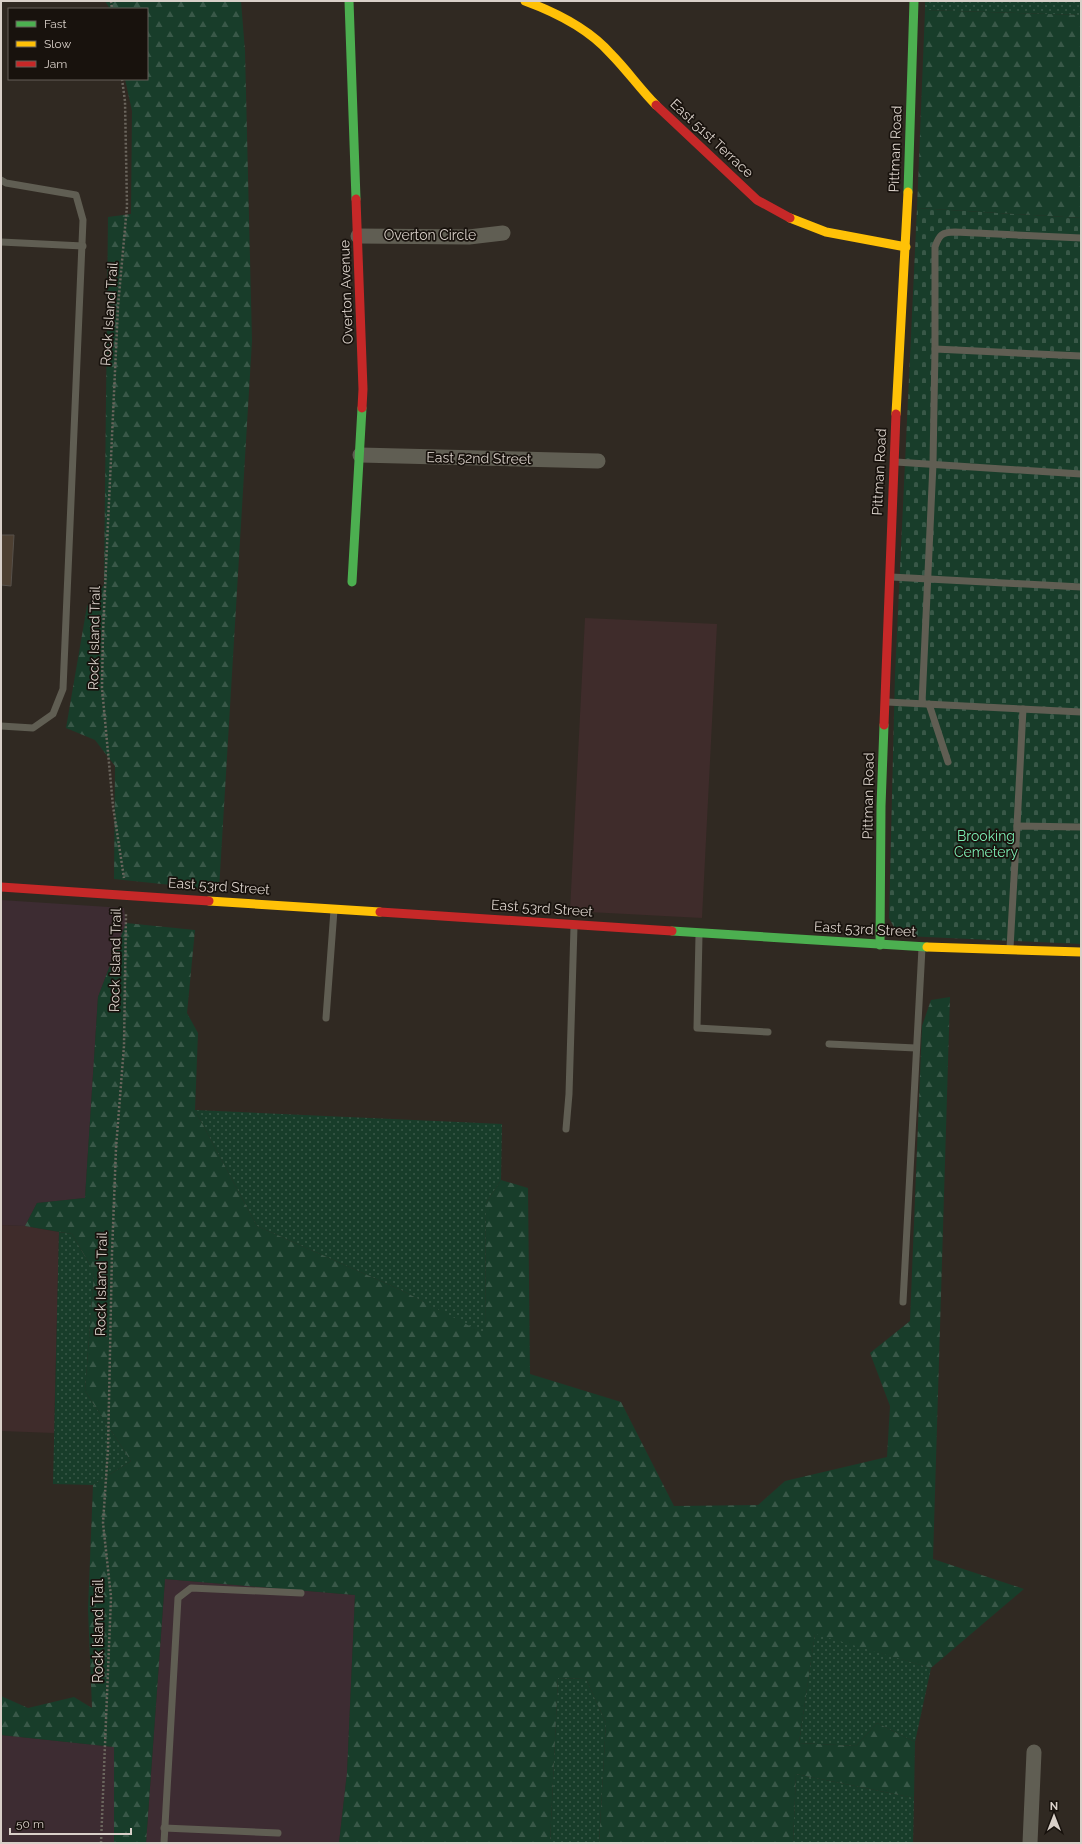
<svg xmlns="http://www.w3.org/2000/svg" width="1082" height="1844" viewBox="0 0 1082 1844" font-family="Raleway,sans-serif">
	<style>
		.commercial { fill: #3f2c2b }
		.industrial { fill: #3d2c32 }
		.grass { fill: url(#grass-dots) }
		.forest { fill: url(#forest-firs) }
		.cemetery { fill: url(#cemetery-stones) }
		.building { fill: #4e4032; stroke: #56504a }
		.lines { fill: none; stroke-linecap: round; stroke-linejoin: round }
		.path { stroke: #6b665e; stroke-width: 2.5; stroke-dasharray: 2 2; stroke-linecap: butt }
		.lane { stroke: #605e53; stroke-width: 7 }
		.street { stroke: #605e53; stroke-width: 15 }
		.fast { stroke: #4caf50; stroke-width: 9 }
		.slow { stroke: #ffc107; stroke-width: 9 }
		.jam { stroke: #c62828; stroke-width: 9 }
		.labels { text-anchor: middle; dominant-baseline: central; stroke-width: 3.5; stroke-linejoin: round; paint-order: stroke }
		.street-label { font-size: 14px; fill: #d9d0c9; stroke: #18120d }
		.park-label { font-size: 14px; fill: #7ceeb4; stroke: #18120d }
	</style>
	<defs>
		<pattern id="grass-dots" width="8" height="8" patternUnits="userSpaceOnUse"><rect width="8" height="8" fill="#183d2a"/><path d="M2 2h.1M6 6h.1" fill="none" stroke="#395848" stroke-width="1.8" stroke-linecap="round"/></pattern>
		<pattern id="forest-firs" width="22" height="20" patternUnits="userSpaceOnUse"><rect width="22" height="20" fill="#183d2a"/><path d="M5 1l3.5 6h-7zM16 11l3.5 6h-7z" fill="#395848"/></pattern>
		<pattern id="cemetery-stones" width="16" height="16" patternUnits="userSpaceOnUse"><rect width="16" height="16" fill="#183d2a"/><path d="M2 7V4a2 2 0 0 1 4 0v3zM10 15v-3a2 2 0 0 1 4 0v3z" fill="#395848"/></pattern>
	</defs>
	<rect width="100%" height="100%" fill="#302922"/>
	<g class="commercial">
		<polygon points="585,618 717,624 702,918 570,911"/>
		<polygon points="1,1225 25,1226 59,1232 54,1433 1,1431"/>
	</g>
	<g class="industrial">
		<polygon points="1,900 124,908 126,923 98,997 85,1198 37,1203 25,1226 1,1225"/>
		<polygon points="165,1579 355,1595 347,1773 339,1843 146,1843"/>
		<polygon points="1,1735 115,1747 114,1843 1,1843"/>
	</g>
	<g class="grass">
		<polygon points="925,1 1081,1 1081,15 925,10"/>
		<polygon points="195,1110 502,1124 501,1180 486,1203 485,1335 401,1290 257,1226"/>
		<polygon points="59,1232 72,1234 94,1272 85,1391 131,1461 93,1485 53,1484"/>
		<polygon points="815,1633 931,1668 915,1742 877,1723 856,1746 799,1743"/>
		<polygon points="558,1678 586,1679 606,1723 599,1843 550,1843"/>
		<polygon points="796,1774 914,1798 913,1843 793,1843"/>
	</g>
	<g class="forest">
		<polygon points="105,1 241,1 245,51 252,341 219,890 114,879 115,766 95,740 66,728 87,606 104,585 108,217 131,214 132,111 125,79 147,79 147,9 110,9"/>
		<polygon points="925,10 1081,15 1081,218 917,208"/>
		<polygon points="126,923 195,930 187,1013 198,1033 195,1110 257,1226 401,1290 485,1334 486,1203 501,1180 528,1188 530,1374 621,1402 674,1506 758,1505 785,1481 887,1457 890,1406 870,1353 910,1321 922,1026 931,1000 950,997 933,1559 1024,1589 931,1668 815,1634 799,1743 856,1746 877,1723 915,1742 914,1798 796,1774 793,1843 599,1843 606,1723 586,1679 558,1678 550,1843 339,1843 347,1773 355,1595 165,1579 146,1843 114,1843 114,1747 1,1735 1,1696 28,1708 74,1697 92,1708 88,1609 93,1485 131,1461 85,1391 94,1272 72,1234 25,1226 37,1203 85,1198 98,997"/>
	</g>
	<polygon class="cemetery" points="917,208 1081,218 1081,944 905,936 895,929 889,918 895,675"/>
	<polygon class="building" points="1,535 14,535 11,586 1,585"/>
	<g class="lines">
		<g class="path">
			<polyline points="111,1 112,9"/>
			<polyline points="122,79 125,101 127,206 118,306 103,632 102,688 113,806 124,878"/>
			<polyline points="101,1843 111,1597 103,1523 108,1449 112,1253 116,1148 124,1046 126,913"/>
		</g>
		<g class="lane">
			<polyline points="1,180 6,183 76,195 83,220 63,689 53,714 33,728 1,726"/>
			<polyline points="1,242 83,246"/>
			<path d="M935,349V247C939,235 942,232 955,232L1081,238"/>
			<polyline points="896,462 1081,474"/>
			<polyline points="891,577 1081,587"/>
			<polyline points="887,702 1081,712"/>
			<polyline points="922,703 933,464 935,349 1081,356"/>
			<polyline points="929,704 948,762"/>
			<polyline points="1017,826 1023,709"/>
			<polyline points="699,935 697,1028 768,1032"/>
			<polyline points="1010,948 1017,826 1081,827"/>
			<polyline points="326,1018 334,910"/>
			<polyline points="829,1044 916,1048"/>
			<polyline points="566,1129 569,1094 574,927"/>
			<polyline points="903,1302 922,948"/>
			<polyline points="164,1828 278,1833"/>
			<polyline points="164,1843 178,1598 191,1588 301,1593"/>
		</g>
		<g class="street">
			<polyline points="358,236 469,237 503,233"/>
			<polyline points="360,455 598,461"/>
			<polyline points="1030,1843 1034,1752"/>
		</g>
		<g class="fast">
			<polyline points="349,1 356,199"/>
			<polyline points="908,192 914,1"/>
			<polyline points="352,582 362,408"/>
			<polyline points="672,931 927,947"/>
			<polyline points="880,945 881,806 884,725"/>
		</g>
		<g class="slow">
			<path d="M525,1C555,12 590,30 611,54C627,70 640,89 656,105"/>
			<polyline points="790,218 826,232 906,247"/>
			<polyline points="896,414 908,192"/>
			<polyline points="209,901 380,912"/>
			<polyline points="927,947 1081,952"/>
		</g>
		<g class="jam">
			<polyline points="656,105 757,200 790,218"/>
			<polyline points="356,199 363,389 362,408"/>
			<polyline points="884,725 896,414"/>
			<polyline points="1,887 209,901"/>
			<polyline points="380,912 672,931"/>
		</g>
	</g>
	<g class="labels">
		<g class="street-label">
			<text transform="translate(712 138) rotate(43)">East 51st Terrace</text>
			<text transform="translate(895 149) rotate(-88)">Pittman Road</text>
			<text x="430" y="235">Overton Circle</text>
			<text transform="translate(346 292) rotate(-92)">Overton Avenue</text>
			<text transform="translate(109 314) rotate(-86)">Rock Island Trail</text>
			<text transform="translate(479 458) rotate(1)">East 52nd Street</text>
			<text transform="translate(879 472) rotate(-87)">Pittman Road</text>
			<text transform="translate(94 638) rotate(-89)">Rock Island Trail</text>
			<text transform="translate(868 796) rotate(-89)">Pittman Road</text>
			<text transform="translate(219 886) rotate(4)">East 53rd Street</text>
			<text transform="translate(542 908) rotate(4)">East 53rd Street</text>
			<text transform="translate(865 929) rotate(3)">East 53rd Street</text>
			<text transform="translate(115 960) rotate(-89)">Rock Island Trail</text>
			<text transform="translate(101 1284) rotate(-89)">Rock Island Trail</text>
			<text transform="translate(98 1631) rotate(-90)">Rock Island Trail</text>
		</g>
		<g class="park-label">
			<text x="986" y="836">Brooking<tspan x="986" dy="16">Cemetery</tspan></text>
		</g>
	</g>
	<rect width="1082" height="1844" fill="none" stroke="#d9d0c9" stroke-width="4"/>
	<rect x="8" y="8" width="140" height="72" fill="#18120d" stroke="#655e58"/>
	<rect x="16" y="21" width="20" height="6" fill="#4caf50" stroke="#655e58"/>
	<text x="44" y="28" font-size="12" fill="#d9d0c9">Fast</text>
	<rect x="16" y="41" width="20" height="6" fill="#ffc107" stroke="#655e58"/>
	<text x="44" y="48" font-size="12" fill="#d9d0c9">Slow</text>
	<rect x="16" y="61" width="20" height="6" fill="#c62828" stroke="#655e58"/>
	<text x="44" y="68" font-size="12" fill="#d9d0c9">Jam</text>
	<g transform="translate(1054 1816)" stroke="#18120d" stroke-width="3" paint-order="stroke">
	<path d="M0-3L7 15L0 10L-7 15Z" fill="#d9d0c9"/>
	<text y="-6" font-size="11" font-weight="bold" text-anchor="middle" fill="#d9d0c9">N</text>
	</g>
	<path d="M10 1828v6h121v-6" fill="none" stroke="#d9d0c9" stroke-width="2"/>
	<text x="16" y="1828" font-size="12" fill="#d9d0c9" stroke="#18120d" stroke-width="3" paint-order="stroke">50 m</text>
</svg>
